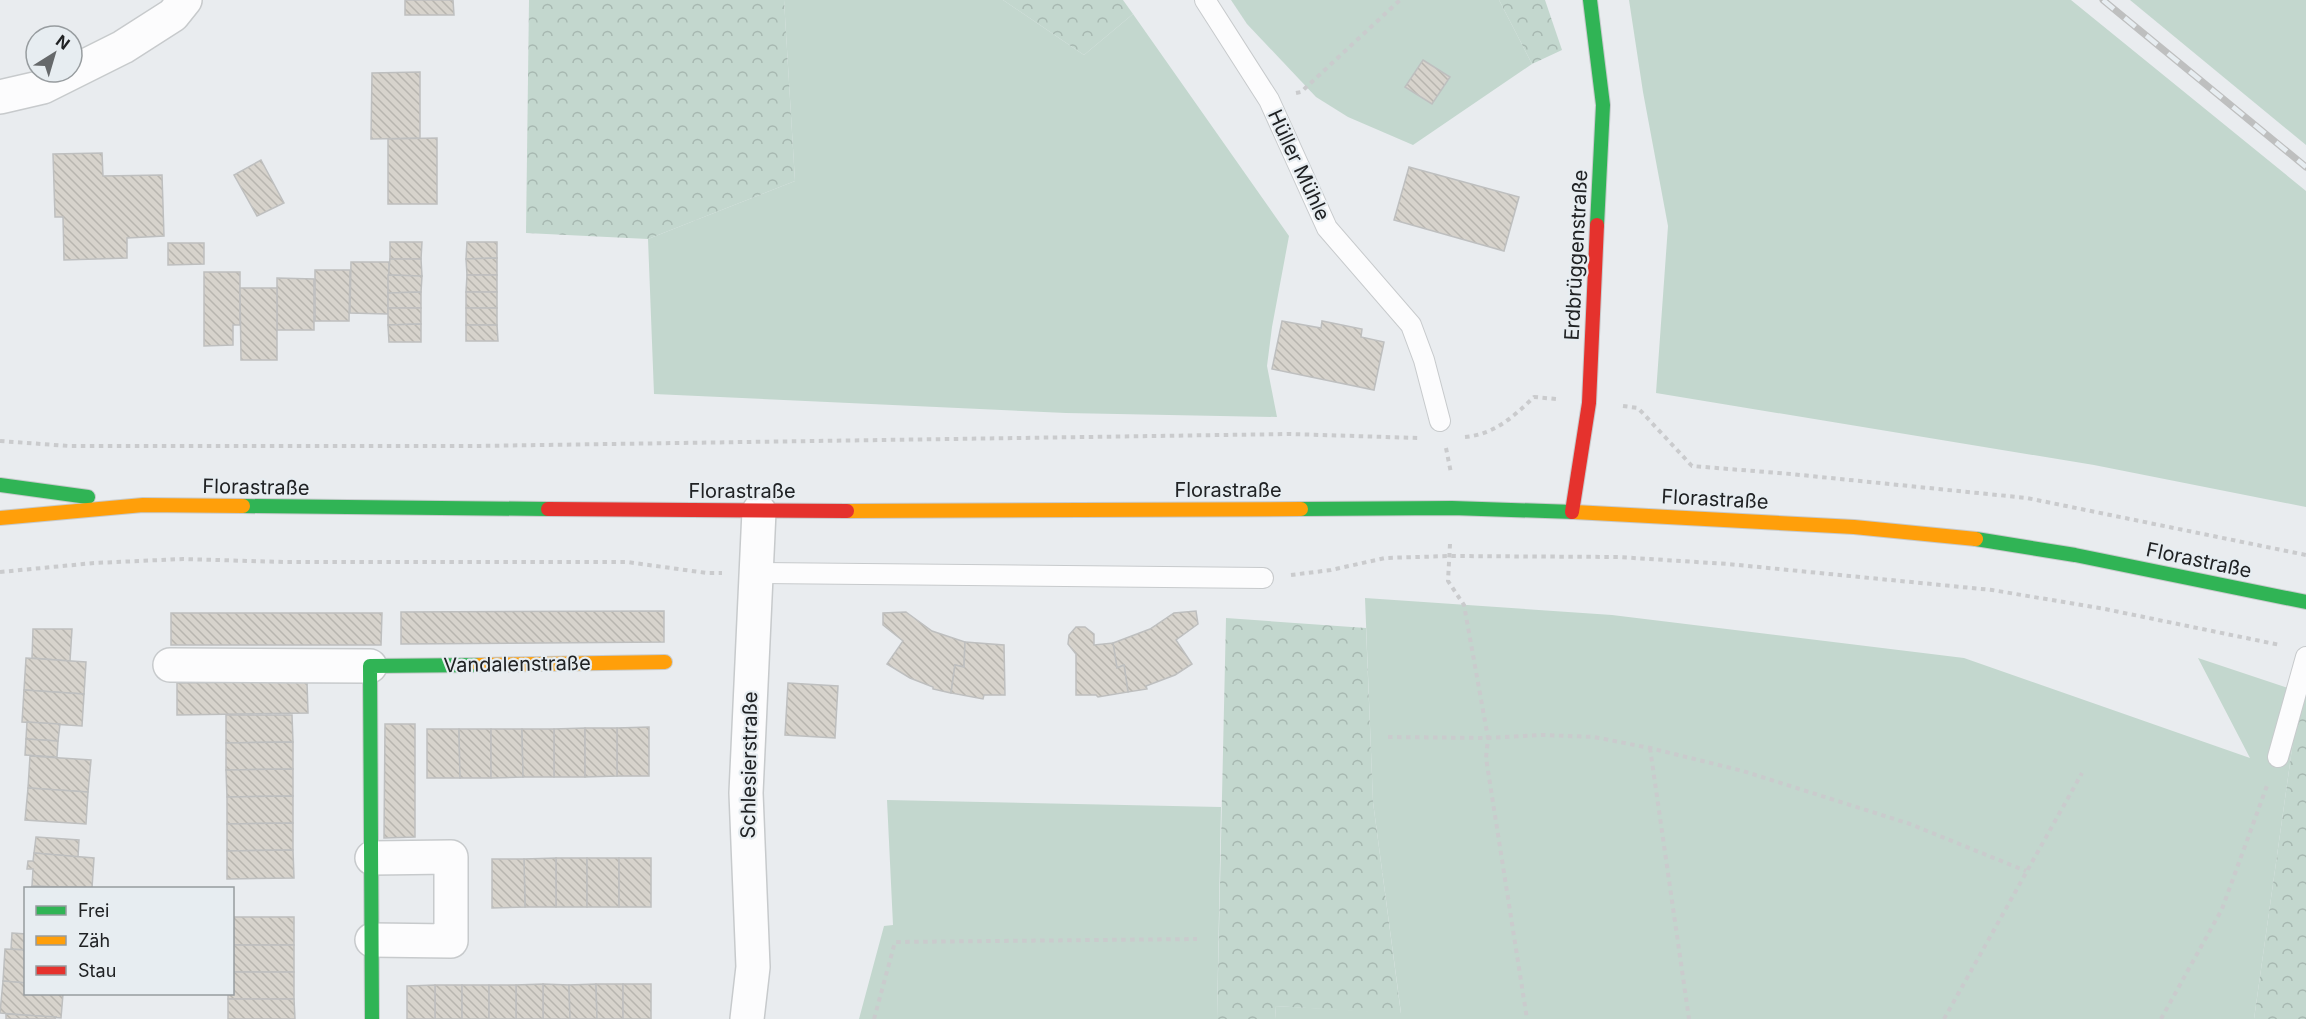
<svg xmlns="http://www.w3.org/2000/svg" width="2306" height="1019" viewBox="0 0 2306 1019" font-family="Inter,sans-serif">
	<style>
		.green { fill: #c3d7ce }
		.forest { fill: url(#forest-crowns) }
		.building { fill: url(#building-back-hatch); stroke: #bebfbf; stroke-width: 1.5 }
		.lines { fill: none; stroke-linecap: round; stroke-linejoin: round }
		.lane-casing { stroke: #c7cacc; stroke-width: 22 }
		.street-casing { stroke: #c7cacc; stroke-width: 36 }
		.fast-casing { stroke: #c7cacc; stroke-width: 16 }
		.slow-casing { stroke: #c7cacc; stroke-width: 16 }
		.jam-casing { stroke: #c7cacc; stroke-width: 16 }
		.path { stroke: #cacbcd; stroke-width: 4; stroke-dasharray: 4.5 4.5; stroke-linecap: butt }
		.lane { stroke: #fcfcfd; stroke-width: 20 }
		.street { stroke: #fcfcfd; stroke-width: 33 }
		.fast { stroke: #30b455; stroke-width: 14 }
		.slow { stroke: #ff9f0a; stroke-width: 14 }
		.jam { stroke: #e5322d; stroke-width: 14 }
		.rail-casing { stroke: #bebfbf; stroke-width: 7 }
		.rail { stroke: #e7edf1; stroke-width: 4.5; stroke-dasharray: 14; stroke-linecap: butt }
		.labels { text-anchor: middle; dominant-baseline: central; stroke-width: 4.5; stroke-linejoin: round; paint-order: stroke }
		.street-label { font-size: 20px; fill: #202224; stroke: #e7edf1 }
	</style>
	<defs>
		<pattern id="forest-crowns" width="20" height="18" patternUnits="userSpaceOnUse" patternTransform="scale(1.5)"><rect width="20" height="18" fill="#c3d7ce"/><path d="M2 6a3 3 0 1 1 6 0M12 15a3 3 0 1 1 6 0" fill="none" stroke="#a7b8b1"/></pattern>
		<pattern id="building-back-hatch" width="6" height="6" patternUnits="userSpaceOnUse" patternTransform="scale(1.5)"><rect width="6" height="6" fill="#d7d3cc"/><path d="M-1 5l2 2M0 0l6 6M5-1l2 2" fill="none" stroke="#b8b5af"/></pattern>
	</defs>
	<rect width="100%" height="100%" fill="#e9ecef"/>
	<g class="green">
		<polygon points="784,0 1003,0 1084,55 1133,14 1289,236 1272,327 1267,366 1277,417 1066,413 654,394 648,239 795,181"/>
		<polygon points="1231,0 1499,0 1532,64 1413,145 1348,117 1316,97 1247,24"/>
		<polygon points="1629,0 2071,0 2306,191 2306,507 2094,465 1656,393 1668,226 1643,92"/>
		<polygon points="2130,0 2306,0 2306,145"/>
		<polygon points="1365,598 1612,615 1964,658 2250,758 2198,658 2300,692 2254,1019 1276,1019 1275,1006 1401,1013 1373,802"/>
		<polygon points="887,800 1221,807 1217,1019 859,1019 884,926 893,925"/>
	</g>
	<g class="forest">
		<polygon points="529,0 784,0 795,181 648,239 526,233"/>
		<polygon points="1003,0 1123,0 1133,14 1084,55"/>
		<polygon points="1499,0 1545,0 1562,50 1532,64"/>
		<polygon points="1226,618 1366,628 1373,802 1401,1014 1275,1006 1276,1019 1217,1019"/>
		<polygon points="2300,692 2306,693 2306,1019 2254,1019"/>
	</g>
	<g class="building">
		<polygon points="405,0 453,0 454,15 405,15"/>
		<polygon points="1423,60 1450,77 1432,104 1405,87"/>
		<polygon points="420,72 420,138 371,139 372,73"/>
		<polygon points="437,138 437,204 388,204 388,139"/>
		<polygon points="102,153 103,176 162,175 164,236 127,238 127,258 64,260 63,217 55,217 53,154"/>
		<polygon points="261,160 284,203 257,216 234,175"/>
		<polygon points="1409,167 1519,197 1504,251 1394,220"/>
		<polygon points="390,242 422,242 421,259 390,259"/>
		<polygon points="467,242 497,242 497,258 466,259"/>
		<polygon points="168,243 204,243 204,264 168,265"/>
		<polygon points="497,258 497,275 467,275 466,259"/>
		<polygon points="390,259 421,259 422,276 388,275"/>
		<polygon points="351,262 389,262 388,314 350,313"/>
		<polygon points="315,270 350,270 349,321 315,321"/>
		<polygon points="204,272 240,272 240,325 233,325 233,345 204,346"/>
		<polygon points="388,275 422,276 421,292 388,293"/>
		<polygon points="467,275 497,275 497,292 466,292"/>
		<polygon points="277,278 314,279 314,330 277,330"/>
		<polygon points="240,288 277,288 277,360 241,360"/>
		<polygon points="421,292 421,308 388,308 388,293"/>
		<rect x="466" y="292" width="31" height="16"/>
		<polygon points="388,308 421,308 421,324 388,325"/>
		<rect x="466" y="308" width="31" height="17"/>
		<polygon points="1282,321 1321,328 1322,321 1362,329 1361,337 1384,342 1374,390 1272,369"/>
		<polygon points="421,324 421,342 389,342 388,325"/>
		<polygon points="466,325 497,325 498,341 466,341"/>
		<polygon points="664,611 664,642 401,644 401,612"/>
		<polygon points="1196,611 1198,624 1176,640 1192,664 1175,675 1146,686 1147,689 1128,692 1124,665 1117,668 1113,643 1150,629 1174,613"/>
		<polygon points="906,612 932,631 965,642 964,667 955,665 951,693 933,689 933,687 910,678 887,664 903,641 883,625 883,613"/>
		<polygon points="171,613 382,613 381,645 171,645"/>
		<polygon points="1076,627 1085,627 1094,634 1094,645 1113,643 1117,668 1124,665 1128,692 1098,697 1096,695 1076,695 1076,654 1068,644 1069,635"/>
		<polygon points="33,629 72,629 70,661 32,658"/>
		<polygon points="965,642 1004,645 1005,695 984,695 983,699 951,693 955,665 964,667"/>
		<polygon points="26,658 86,662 84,694 24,690"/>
		<polygon points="307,681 308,713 177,715 177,683"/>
		<polygon points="788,683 838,686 835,738 785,735"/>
		<polygon points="24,690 84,694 82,726 22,722"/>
		<polygon points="226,715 292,715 293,742 226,743"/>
		<polygon points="27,722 60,724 58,741 26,739"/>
		<polygon points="385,724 415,724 415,837 384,838"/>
		<polygon points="649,727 649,776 617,776 617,728"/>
		<polygon points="585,728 585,777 554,777 554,729"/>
		<polygon points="585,728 617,728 617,776 585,777"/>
		<polygon points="427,729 459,729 460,778 427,778"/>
		<polygon points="459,729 491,729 491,778 460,778"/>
		<polygon points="491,729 522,729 523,777 491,778"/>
		<polygon points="522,729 554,729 554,777 523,777"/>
		<polygon points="26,739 58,741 57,757 25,755"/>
		<polygon points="293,742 293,769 226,770 226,743"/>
		<polygon points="30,756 91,760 88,792 28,788"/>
		<polygon points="293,769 293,796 227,797 226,770"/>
		<polygon points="28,788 88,792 86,824 25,820"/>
		<polygon points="293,796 293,823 227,824 227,797"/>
		<polygon points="293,823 293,850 227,851 227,824"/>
		<polygon points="36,837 79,840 78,857 34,853"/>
		<polygon points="293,850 294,878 227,879 227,851"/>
		<polygon points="34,853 94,858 92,888 32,886 33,869 27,869 28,861 33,861"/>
		<rect x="556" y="858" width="31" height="49"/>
		<polygon points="556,858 556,907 525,907 524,859"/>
		<rect x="587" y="858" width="32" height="49"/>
		<rect x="619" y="858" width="32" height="49"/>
		<polygon points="492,859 524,859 525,907 492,908"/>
		<polygon points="32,886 71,888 31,888"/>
		<rect x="232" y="917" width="62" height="28"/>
		<polygon points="12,933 26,934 26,950 11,949"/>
		<rect x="232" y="945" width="62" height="27"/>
		<polygon points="5,949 26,950 26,983 3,981"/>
		<polygon points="232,972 294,972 294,999 228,999 228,994 232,994"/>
		<polygon points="3,981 26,983 26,994 63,994 61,1018 0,1013"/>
		<polygon points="543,984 569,985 570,1019 543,1019"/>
		<polygon points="543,984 543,1019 516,1019 516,985"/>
		<polygon points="596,984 597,1019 570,1019 569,985"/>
		<polygon points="596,984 623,984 623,1019 597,1019"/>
		<rect x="623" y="984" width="28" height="35"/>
		<rect x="435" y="985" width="27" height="34"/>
		<polygon points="435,985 435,1019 407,1019 407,986"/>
		<rect x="462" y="985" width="27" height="34"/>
		<rect x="489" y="985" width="27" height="34"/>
		<polygon points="228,999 294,999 295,1019 228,1019"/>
		<polygon points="6,1014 56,1017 55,1019 6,1019"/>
	</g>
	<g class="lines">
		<defs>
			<g id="lane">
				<polyline points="1205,0 1269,100 1327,228 1411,325 1424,360 1440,421"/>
				<polyline points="755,573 1263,578"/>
				<polyline points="2278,757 2306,657"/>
			</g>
			<g id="street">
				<polyline points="0,97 43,87 123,47 173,15 185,0"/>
				<polyline points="170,665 370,666"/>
				<polyline points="372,940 451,941 451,857 372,858"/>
				<polyline points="747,1019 753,967 746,793 759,511"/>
			</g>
			<g id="fast">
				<polyline points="1590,0 1603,105 1597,225"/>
				<polyline points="0,485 88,497"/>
				<polyline points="243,506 548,509"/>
				<polyline points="1301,509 1452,508 1574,512"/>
				<polyline points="1976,539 2075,555 2306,602"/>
				<polyline points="372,1019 370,666 479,665"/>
			</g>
			<g id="slow">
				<polyline points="847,511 1301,509"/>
				<polyline points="1574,512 1854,527 1976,539"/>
				<polyline points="0,518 143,505 243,506"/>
				<polyline points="479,665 665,662"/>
			</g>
			<g id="jam">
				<polyline points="548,509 847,511"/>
				<polyline points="1572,512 1589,403 1597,225"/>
			</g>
		</defs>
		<use href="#lane" class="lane-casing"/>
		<use href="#street" class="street-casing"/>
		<use href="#fast" class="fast-casing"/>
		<use href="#slow" class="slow-casing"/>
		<use href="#jam" class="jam-casing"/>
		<g class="path">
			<polyline points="1296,93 1301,92 1400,0"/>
			<polyline points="1623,406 1638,408 1692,466 1791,474 2027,498 2306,555"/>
			<path d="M1465,437C1495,434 1513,417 1534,397L1556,399"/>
			<polyline points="0,441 69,446 474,446 1290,434 1418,438"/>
			<polyline points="1446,448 1451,473"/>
			<polyline points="1450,544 1448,581 1464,605 1488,738 1486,758 1527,1019"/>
			<polyline points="0,572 94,563 183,559 284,562 627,562 707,573 722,573"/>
			<polyline points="1291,575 1331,570 1385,558 1450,556 1618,557 1728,564 1992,590 2105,609 2280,645"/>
			<polyline points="1388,737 1488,738 1543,735 1594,737 1650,748 1743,771 1910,824 2026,871"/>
			<polyline points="1650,748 1689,1019"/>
			<polyline points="874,1019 895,942 1197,939"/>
			<polyline points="1944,1019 2082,773"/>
			<polyline points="2161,1019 2222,909 2268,783"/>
		</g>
		<use href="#lane" class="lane"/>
		<use href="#street" class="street"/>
		<use href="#fast" class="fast"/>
		<use href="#slow" class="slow"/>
		<use href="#jam" class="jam"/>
		<defs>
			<polyline id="rail" points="2103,0 2306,167"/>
		</defs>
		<use href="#rail" class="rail-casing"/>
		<use href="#rail" class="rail"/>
	</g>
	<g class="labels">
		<g class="street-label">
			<text transform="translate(1299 165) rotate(65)">Hüller Mühle</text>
			<text transform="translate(1576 255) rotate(-87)">Erdbrüggenstraße</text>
			<text transform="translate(256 487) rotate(1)">Florastraße</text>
			<text x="1228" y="490">Florastraße</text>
			<text x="742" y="491">Florastraße</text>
			<text transform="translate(1715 499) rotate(3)">Florastraße</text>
			<text transform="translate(2199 560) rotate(12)">Florastraße</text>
			<text transform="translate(517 664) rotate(-1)">Vandalenstraße</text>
			<text transform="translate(749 765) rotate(-89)">Schlesierstraße</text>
		</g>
	</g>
	<rect x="24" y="887" width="210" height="108" fill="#e7edf1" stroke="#979c9f" stroke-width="1.5"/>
	<rect x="36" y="906" width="30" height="9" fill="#30b455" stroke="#979c9f" stroke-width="1.5"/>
	<text x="78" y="917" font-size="18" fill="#202224">Frei</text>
	<rect x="36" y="936" width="30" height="9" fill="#ff9f0a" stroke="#979c9f" stroke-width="1.5"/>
	<text x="78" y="947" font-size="18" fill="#202224">Zäh</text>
	<rect x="36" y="966" width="30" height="9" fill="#e5322d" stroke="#979c9f" stroke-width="1.5"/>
	<text x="78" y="977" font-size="18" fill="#202224">Stau</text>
	<g transform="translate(54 54) rotate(37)"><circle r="28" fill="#e7edf1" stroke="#979c9f" stroke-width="1.5"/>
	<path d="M0-4.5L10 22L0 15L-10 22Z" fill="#66696b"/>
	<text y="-9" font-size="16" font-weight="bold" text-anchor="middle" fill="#202224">N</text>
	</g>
</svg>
